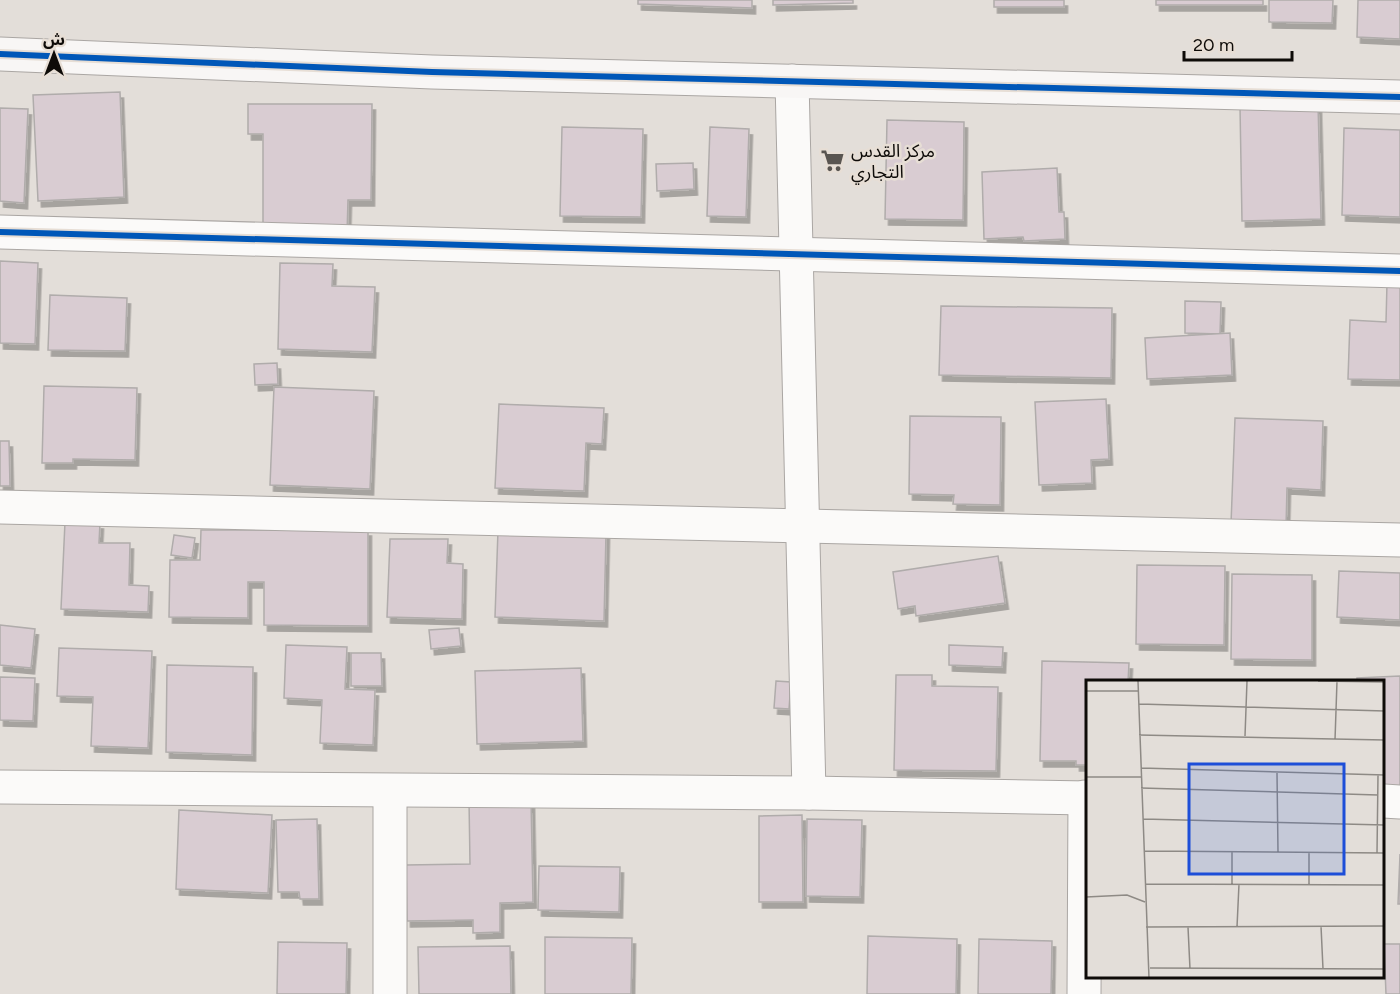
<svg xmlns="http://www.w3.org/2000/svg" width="1400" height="994" viewBox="0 0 1400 994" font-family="Figtree,'Noto Sans Arabic',sans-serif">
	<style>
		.building { fill: #d9ccd2; stroke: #b0acab; stroke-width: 1.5; filter: url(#shadow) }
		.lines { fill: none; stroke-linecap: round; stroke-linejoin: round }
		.street-casing { stroke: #aaa6a3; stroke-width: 35 }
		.secondary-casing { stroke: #aaa6a3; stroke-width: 35 }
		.street { stroke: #fbfaf9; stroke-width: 33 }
		.secondary { stroke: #f8f6f5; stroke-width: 33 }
		.cycleway-casing { stroke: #e7ded5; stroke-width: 10 }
		.cycleway { stroke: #0057b8; stroke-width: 6 }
		.labels { text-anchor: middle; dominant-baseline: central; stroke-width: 5; stroke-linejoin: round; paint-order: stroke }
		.poi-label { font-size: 18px; fill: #0e0b08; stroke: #e7ded5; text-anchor: start }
		.inset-road { fill: none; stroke: #8e8a85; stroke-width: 1.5 }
		.view { fill: #1d4ed8; fill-opacity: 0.15; stroke: #1d4ed8; stroke-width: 3 }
		.inset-edge { fill: none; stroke: #0e0b08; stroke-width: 3 }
	</style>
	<defs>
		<filter id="shadow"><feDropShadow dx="3.5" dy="6" stdDeviation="0" flood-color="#0004"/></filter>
	</defs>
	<rect width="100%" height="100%" fill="#e3ded9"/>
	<g class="building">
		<polygon points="638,0 752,0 752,8 638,4"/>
		<polygon points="773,0 853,0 853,3 773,5"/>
		<rect x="994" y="0" width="70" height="7"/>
		<rect x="1156" y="0" width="107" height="5"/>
		<polygon points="1269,0 1333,0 1332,23 1269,22"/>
		<polygon points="1358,0 1400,0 1400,39 1357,37"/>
		<polygon points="120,92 124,197 38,201 33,95"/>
		<polygon points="248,104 372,104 371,200 348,200 347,234 263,233 263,134 248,134"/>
		<polygon points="1318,104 1321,219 1242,221 1240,107"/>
		<polygon points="0,108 28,109 24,203 0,201"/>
		<polygon points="887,120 964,122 963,220 885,219"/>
		<polygon points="562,127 643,129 641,217 560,216"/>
		<polygon points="710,127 749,129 746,217 707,216"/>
		<polygon points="1344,128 1400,130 1400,217 1342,215"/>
		<polygon points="693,163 694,189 657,191 656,164"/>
		<polygon points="1057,168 1059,212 1064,212 1065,239 1024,241 1023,237 984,239 982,172"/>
		<polygon points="0,261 38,263 35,344 0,343"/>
		<polygon points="280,263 333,264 332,286 375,287 372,352 278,349"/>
		<polygon points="1387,283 1400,283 1400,380 1348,379 1350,320 1386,322"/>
		<polygon points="50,295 127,298 125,351 48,350"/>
		<polygon points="1185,301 1221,302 1220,334 1185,333"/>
		<polygon points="941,306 1112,308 1111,378 939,375"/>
		<polygon points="1230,333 1232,375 1147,379 1145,338"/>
		<polygon points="277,363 278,384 255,385 254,364"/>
		<polygon points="44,386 137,388 135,460 73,459 73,463 42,463"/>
		<polygon points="274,387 374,391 370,489 270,485"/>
		<polygon points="1106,399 1109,459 1091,460 1092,483 1039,485 1035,402"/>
		<polygon points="499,404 604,408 602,444 586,443 584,491 495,488"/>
		<polygon points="910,416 1001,417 1000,505 953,504 954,495 909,494"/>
		<polygon points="1235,418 1323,421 1321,490 1287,488 1286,527 1231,524"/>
		<polygon points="0,441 9,441 10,486 0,486"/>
		<polygon points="65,522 100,523 99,543 130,543 129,585 149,586 148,612 61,609"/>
		<polygon points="201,530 368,530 368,626 264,625 264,582 248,582 248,618 169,617 170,560 200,560"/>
		<polygon points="498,530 606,533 604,621 495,617"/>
		<polygon points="174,535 195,538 192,558 171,555"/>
		<polygon points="390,539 448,539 447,563 463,564 462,619 387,617"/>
		<polygon points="998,556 1005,603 916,616 915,606 898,609 893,572"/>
		<polygon points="1137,565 1225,566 1224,645 1136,644"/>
		<polygon points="1339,571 1400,573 1400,620 1337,617"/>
		<polygon points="1232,574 1312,575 1312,660 1231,659"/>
		<polygon points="0,625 35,629 31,668 0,665"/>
		<polygon points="459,628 461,646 431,649 429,630"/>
		<polygon points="286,645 347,647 345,689 375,690 373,745 320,743 322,700 284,698"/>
		<polygon points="949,645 1003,647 1002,667 949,665"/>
		<polygon points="59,648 152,651 148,748 91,746 93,697 57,696"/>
		<polygon points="351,653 381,653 382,686 351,686"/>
		<polygon points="1042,661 1129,663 1128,682 1088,682 1088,765 1076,765 1076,761 1040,761"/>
		<polygon points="167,665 253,667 252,755 166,752"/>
		<polygon points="581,668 583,741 477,744 475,671"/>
		<polygon points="896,675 932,675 932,686 998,687 996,771 894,770"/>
		<polygon points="1400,676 1400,788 1384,789 1384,682 1357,682 1357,678"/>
		<polygon points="0,677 35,678 33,721 0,720"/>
		<polygon points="776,681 791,682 789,709 774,708"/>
		<polygon points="531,799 533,902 500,903 500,932 473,933 473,920 407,921 406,865 470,864 469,800"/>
		<polygon points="179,810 272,815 268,893 176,889"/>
		<polygon points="802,815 803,902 759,902 759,816"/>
		<polygon points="317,819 319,899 300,899 299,892 278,892 276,820"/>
		<polygon points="807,819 862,820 860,897 806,896"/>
		<polygon points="1400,854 1400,904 1398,904"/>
		<polygon points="539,866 620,867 619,912 538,910"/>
		<polygon points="868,936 957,939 956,994 867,994"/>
		<polygon points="545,937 632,938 631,994 545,994"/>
		<polygon points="979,939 1052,941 1051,994 978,994"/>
		<polygon points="278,942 347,943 346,994 277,994"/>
		<polygon points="1384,944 1400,944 1400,994 1386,994"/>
		<polygon points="510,946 511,994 419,994 418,947"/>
	</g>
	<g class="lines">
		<defs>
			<g id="street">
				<polyline points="792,81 809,793"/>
				<polyline points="0,232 1400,271"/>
				<polyline points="0,507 1400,540"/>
				<polyline points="0,787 809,793 1088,798"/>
				<polyline points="390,791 390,994"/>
				<polyline points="1384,801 1400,802"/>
				<polyline points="1084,994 1085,797"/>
			</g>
			<polyline id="secondary" points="0,54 432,72 1400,97"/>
		</defs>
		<use href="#street" class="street-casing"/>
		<use href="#secondary" class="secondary-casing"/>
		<use href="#street" class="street"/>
		<use href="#secondary" class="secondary"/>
		<defs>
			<g id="cycleway">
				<polyline points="0,54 432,72 1400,97"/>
				<polyline points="0,232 1400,271"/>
			</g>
		</defs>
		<use href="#cycleway" class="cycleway-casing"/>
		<use href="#cycleway" class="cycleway"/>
	</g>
	<defs>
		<symbol id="supermarket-bare" viewBox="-9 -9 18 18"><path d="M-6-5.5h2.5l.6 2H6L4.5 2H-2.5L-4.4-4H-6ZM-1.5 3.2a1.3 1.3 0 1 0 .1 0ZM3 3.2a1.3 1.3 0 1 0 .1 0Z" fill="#595551" stroke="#e7ded5" stroke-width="2.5" paint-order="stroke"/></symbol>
	</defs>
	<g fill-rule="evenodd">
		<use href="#supermarket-bare" x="816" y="144" width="33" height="33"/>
	</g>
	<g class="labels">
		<g class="poi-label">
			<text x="851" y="151">مركز القدس<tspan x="851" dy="21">التجاري</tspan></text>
		</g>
	</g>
	<g transform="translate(1086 680)">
		<rect width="298" height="298" fill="#e3ded9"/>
		<path class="inset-road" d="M52,1L63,298M232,1L299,2M0,11H52M53,24L299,31M53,55L299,60M159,56L161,1M249,60L251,1M55,88L299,95M191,93L192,172M0,97H55M55,108L292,115M57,139L299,145M59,171L299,173M146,172V204M291,173L292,95M59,204L299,205M223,205V172M0,217L41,215L59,222M235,246L237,289M60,247L299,246M102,247L104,289M151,247L153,204M64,288L299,289"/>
		<path class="view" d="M103,84H258V194H103Z"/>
		<rect width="298" height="298" class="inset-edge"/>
	</g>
	<g transform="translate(54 54)" stroke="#e7ded5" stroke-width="4.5" paint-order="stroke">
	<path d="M0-4.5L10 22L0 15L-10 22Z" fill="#0e0b08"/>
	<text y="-9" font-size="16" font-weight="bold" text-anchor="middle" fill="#0e0b08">ش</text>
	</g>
	<path d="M1184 51v9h108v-9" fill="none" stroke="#0e0b08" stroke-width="3"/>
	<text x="1193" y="51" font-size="18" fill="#0e0b08" stroke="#e7ded5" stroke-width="4.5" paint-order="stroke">20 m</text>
</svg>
